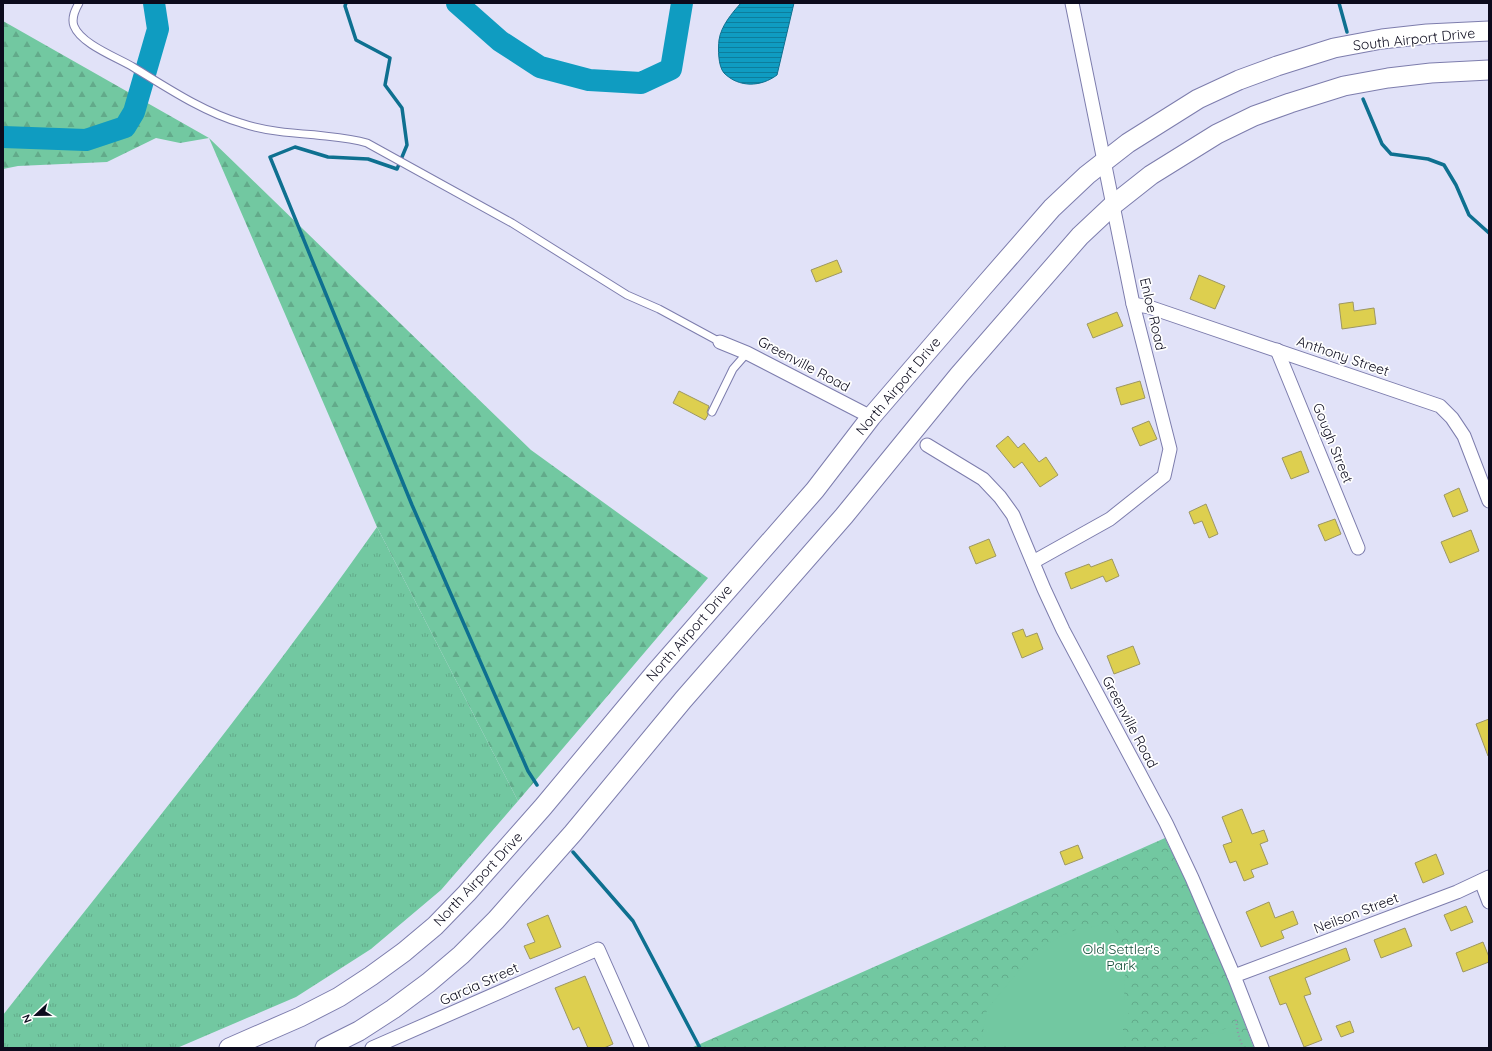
<svg xmlns="http://www.w3.org/2000/svg" width="1492" height="1051" viewBox="0 0 1492 1051" font-family="Quicksand,sans-serif">
	<style>
		.grass { fill: url(#grass-tufts) }
		.forest { fill: url(#forest-firs) }
		.park { fill: url(#park-crowns) }
		.pitch { fill: #72c8a1 }
		.water { fill: url(#water-rules); stroke: #0e7090 }
		.lines { fill: none; stroke-linecap: round; stroke-linejoin: round }
		.stream { stroke: #0e7090; stroke-width: 3.5 }
		.river { stroke: #0f9cc1; stroke-width: 22 }
		.building { fill: #ddcf4f; stroke: #9d9762 }
		.service-casing { stroke: #7d7dad; stroke-width: 9 }
		.minor-casing { stroke: #7d7dad; stroke-width: 15 }
		.secondary-casing { stroke: #7d7dad; stroke-width: 21 }
		.path { stroke: #9292a6; stroke-width: 2; stroke-dasharray: 1 3; stroke-linecap: butt }
		.service { stroke: #fff; stroke-width: 7 }
		.minor { stroke: #fff; stroke-width: 13 }
		.secondary { stroke: #fff; stroke-width: 19 }
		.labels { text-anchor: middle; dominant-baseline: central; stroke-width: 3.5; stroke-linejoin: round; paint-order: stroke }
		.street-label { font-size: 14px; fill: #0c0b1d; stroke: #fff }
		.park-label { font-size: 14px; fill: #154f39; stroke: #fff }
	</style>
	<defs>
		<pattern id="grass-tufts" width="24" height="20" patternUnits="userSpaceOnUse"><rect width="24" height="20" fill="#72c8a1"/><path d="M3 7l-1-3M5 7V3M7 7l1-3M15 17l-1-3M17 17v-4M19 17l1-3" fill="none" stroke="#62aa8a"/></pattern>
		<pattern id="forest-firs" width="22" height="20" patternUnits="userSpaceOnUse"><rect width="22" height="20" fill="#72c8a1"/><path d="M5 1l3.5 6h-7zM16 11l3.5 6h-7z" fill="#62aa8a"/></pattern>
		<pattern id="park-crowns" width="20" height="18" patternUnits="userSpaceOnUse"><rect width="20" height="18" fill="#72c8a1"/><path d="M2 6a3 3 0 1 1 6 0M12 15a3 3 0 1 1 6 0" fill="none" stroke="#62aa8a"/></pattern>
		<pattern id="water-rules" width="6" height="5" patternUnits="userSpaceOnUse"><rect width="6" height="5" fill="#0f9cc1"/><path d="M0 2.5h6" fill="none" stroke="#0d7d9c"/></pattern>
	</defs>
	<rect width="100%" height="100%" fill="#e1e2f8"/>
	<path class="grass" d="M377,527L518,801L441,890L371,949L296,997L177,1048H3V1015C129,854 259,695 377,527Z"/>
	<polygon class="forest" points="3,21 209,138 531,450 708,578 518,801 377,527 209,138 180,143 156,138 107,162 18,166 3,169"/>
	<polygon class="park" points="1165,838 1196,902 1220,957 1254,1048 691,1048"/>
	<g class="pitch">
		<polygon points="1104,925 1114,926 1126,952 1124,999 1128,1000 1128,1015 1123,1016 1123,1046 1121,1048 1030,1048 981,1043 987,1009 1033,954 1043,946 1067,933 1079,929"/>
		<polygon points="1233,1026 1242,1048 1171,1048"/>
	</g>
	<path class="water" d="M741,3H794L777,75C761,87 739,88 724,73C718,66 718,49 719,40C721,26 732,13 741,3Z"/>
	<g class="lines">
		<g class="stream">
			<polyline points="346,3 345,6 356,40 390,58 385,85 402,108 407,145 397,169 368,159 328,157 295,147 270,157 412,505 528,771 537,785"/>
			<polyline points="1339,3 1347,32"/>
			<polyline points="1363,99 1382,144 1391,154 1428,159 1444,165 1456,185 1469,215 1489,233"/>
			<polyline points="573,852 633,921 700,1048"/>
		</g>
		<g class="river">
			<polyline points="457,3 500,41 540,67 589,80 641,83 671,69 682,3"/>
			<polyline points="3,137 86,140 125,127 134,112 158,29 154,3"/>
		</g>
	</g>
	<g class="building">
		<polygon points="837,260 842,272 816,282 811,270"/>
		<polygon points="1199,275 1225,286 1215,309 1190,299"/>
		<polygon points="1353,302 1354,311 1374,308 1376,324 1342,329 1339,304"/>
		<polygon points="1117,312 1123,326 1093,338 1087,324"/>
		<polygon points="1140,381 1145,398 1121,405 1116,388"/>
		<polygon points="679,391 709,406 707,412 708,415 705,420 673,403"/>
		<polygon points="1149,421 1157,439 1140,446 1132,428"/>
		<polygon points="1008,436 1018,448 1024,443 1039,462 1046,457 1058,475 1040,487 1022,462 1014,468 996,446"/>
		<polygon points="1301,451 1309,472 1291,479 1282,458"/>
		<polygon points="1459,488 1468,511 1453,517 1444,495"/>
		<polygon points="1206,504 1218,534 1209,538 1202,521 1194,524 1189,512"/>
		<polygon points="1335,519 1341,534 1325,541 1318,525"/>
		<polygon points="1471,530 1479,551 1450,563 1441,542"/>
		<polygon points="989,539 996,556 976,564 969,547"/>
		<polygon points="1112,559 1119,576 1106,582 1103,576 1071,589 1065,573 1089,564 1091,567"/>
		<polygon points="1023,629 1026,637 1037,633 1043,649 1022,658 1012,633"/>
		<polygon points="1133,646 1140,664 1114,674 1107,656"/>
		<polygon points="1489,719 1489,756 1488,756 1476,724"/>
		<polygon points="1242,809 1252,834 1264,830 1268,841 1260,844 1268,864 1251,870 1254,877 1244,881 1236,861 1230,863 1223,845 1232,842 1222,817"/>
		<polygon points="1078,845 1083,858 1065,865 1060,852"/>
		<polygon points="1436,854 1444,874 1423,883 1415,863"/>
		<polygon points="1269,902 1275,918 1293,911 1298,924 1281,931 1284,938 1261,947 1246,912"/>
		<polygon points="1466,906 1473,922 1451,931 1444,915"/>
		<polygon points="548,915 561,947 530,959 524,946 535,942 527,924"/>
		<polygon points="1405,928 1412,946 1381,958 1374,940"/>
		<polygon points="1483,942 1489,957 1489,962 1463,972 1456,953"/>
		<polygon points="1346,948 1350,960 1305,978 1311,994 1304,996 1322,1040 1304,1047 1286,1003 1280,1005 1269,977"/>
		<polygon points="585,976 613,1044 604,1048 588,1048 579,1027 573,1030 555,988"/>
		<polygon points="1350,1021 1354,1032 1341,1037 1336,1026"/>
	</g>
	<g class="lines">
		<defs>
			<g id="service">
				<path d="M79,3C75,10 71,18 74,26C81,44 116,57 133,67C166,87 203,112 241,123C264,131 291,133 316,135C333,137 350,138 367,143L512,223L627,295L659,309L720,342"/>
				<polyline points="712,412 733,369 747,353"/>
			</g>
			<g id="minor">
				<polyline points="1133,304 1149,307 1440,406 1452,418 1464,436 1489,501"/>
				<polyline points="720,342 747,353 871,417"/>
				<polyline points="1277,350 1358,548"/>
				<polyline points="927,445 983,479 1000,497 1013,515 1044,589 1063,630 1166,823 1192,878 1234,976 1262,1048"/>
				<polyline points="1033,562 1110,519 1164,476 1170,449 1133,304 1072,3"/>
				<polyline points="1481,881 1489,902"/>
				<polyline points="1234,976 1457,892 1489,877"/>
				<polyline points="372,1048 598,949 642,1048"/>
			</g>
			<g id="secondary">
				<polyline points="229,1048 300,1017 339,997 371,976 404,952 435,926 467,893 543,807 654,674 815,490 871,417 983,287 1052,208 1087,175 1128,143 1198,99 1239,80 1277,66 1334,48 1382,39 1427,34 1489,31"/>
				<polyline points="325,1048 359,1031 393,1009 428,983 461,955 496,920 573,833 683,700 844,516 959,375 1080,236 1113,205 1151,175 1217,134 1254,116 1290,103 1344,86 1388,78 1431,73 1489,70"/>
			</g>
		</defs>
		<use href="#service" class="service-casing"/>
		<use href="#minor" class="minor-casing"/>
		<use href="#secondary" class="secondary-casing"/>
		<polyline class="path" points="1236,1020 1238,1033 1243,1048"/>
		<use href="#service" class="service"/>
		<use href="#minor" class="minor"/>
		<use href="#secondary" class="secondary"/>
	</g>
	<g class="labels">
		<g class="street-label">
			<text transform="translate(1414 39) rotate(-6)">South Airport Drive</text>
			<text transform="translate(1153 314) rotate(77)">Enloe Road</text>
			<text transform="translate(1343 356) rotate(19)">Anthony Street</text>
			<text transform="translate(804 364) rotate(28)">Greenville Road</text>
			<text transform="translate(898 386) rotate(-50)">North Airport Drive</text>
			<text transform="translate(1333 443) rotate(68)">Gough Street</text>
			<text transform="translate(689 633) rotate(-49)">North Airport Drive</text>
			<text transform="translate(1130 722) rotate(62)">Greenville Road</text>
			<text transform="translate(478 879) rotate(-47)">North Airport Drive</text>
			<text transform="translate(1356 913) rotate(-21)">Neilson Street</text>
			<text transform="translate(479 984) rotate(-24)">Garcia Street</text>
		</g>
		<g class="park-label">
			<text x="1121" y="949">Old Settler's<tspan x="1121" dy="16">Park</tspan></text>
		</g>
	</g>
	<rect width="1492" height="1051" fill="none" stroke="#0c0b1d" stroke-width="8"/>
	<g transform="translate(36 1015) rotate(248)" stroke="#ffffff" stroke-width="3" paint-order="stroke">
	<path d="M0-3L7 15L0 10L-7 15Z" fill="#0c0b1d"/>
	<text y="-6" font-size="11" font-weight="bold" text-anchor="middle" fill="#0c0b1d">N</text>
	</g>
</svg>
